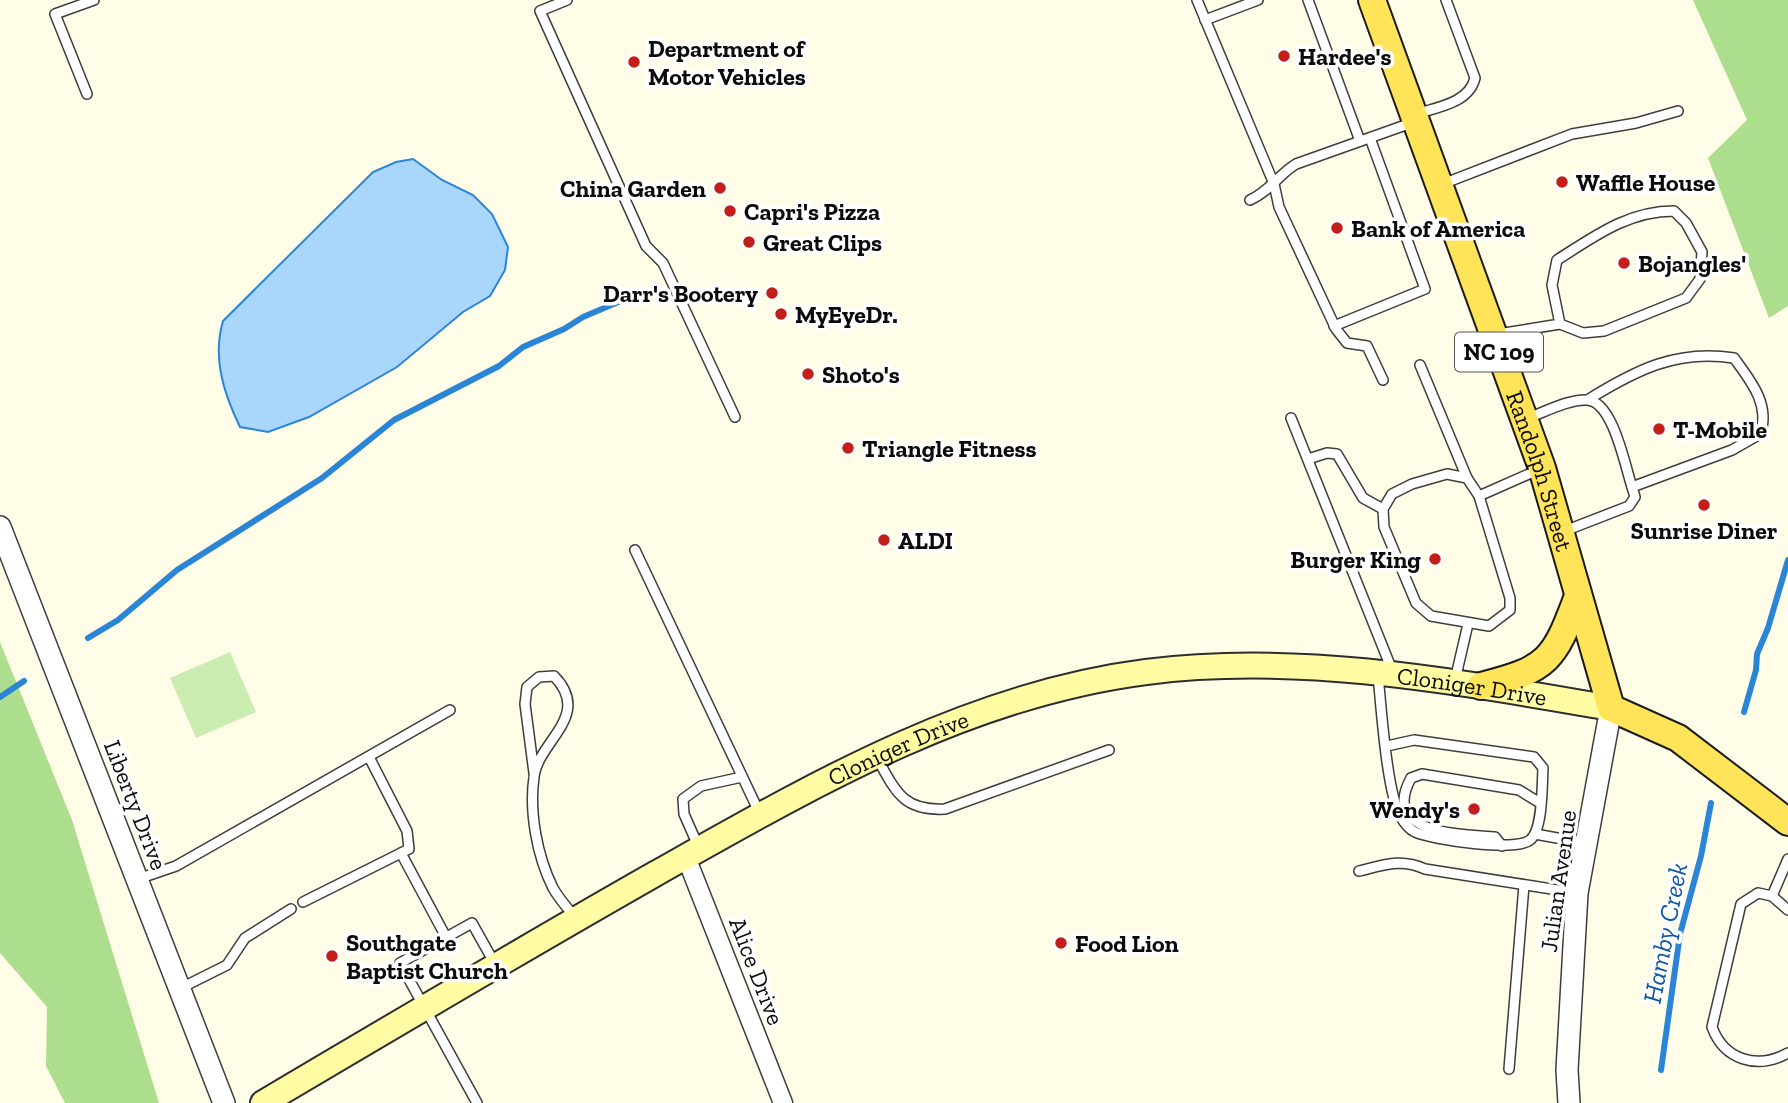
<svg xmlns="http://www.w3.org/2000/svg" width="1788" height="1103" viewBox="0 0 1788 1103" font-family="'Zilla Slab',serif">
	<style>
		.green { fill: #caecb0 }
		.forest { fill: #acde8e }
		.water { fill: #a9d6fb; stroke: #2a85d7; stroke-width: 2 }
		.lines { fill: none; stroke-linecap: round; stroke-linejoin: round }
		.stream { stroke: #2a85d7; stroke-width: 6 }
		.service-casing { stroke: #3e3e3e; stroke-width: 12 }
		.minor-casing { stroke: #3e3e3e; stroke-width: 21 }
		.tertiary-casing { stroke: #3e3e3e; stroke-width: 24 }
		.secondary-casing { stroke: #2d2d2d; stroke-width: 28 }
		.primary-casing { stroke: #1c1c1c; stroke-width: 30 }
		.service { stroke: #fff; stroke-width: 9 }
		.minor { stroke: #fff; stroke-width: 18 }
		.tertiary { stroke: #fff; stroke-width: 21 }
		.secondary { stroke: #fffca3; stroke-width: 24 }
		.primary { stroke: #ffe358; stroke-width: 26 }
		.poi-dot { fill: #c41e1a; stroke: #fff; stroke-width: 2.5 }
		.labels { text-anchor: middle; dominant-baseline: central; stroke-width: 7; stroke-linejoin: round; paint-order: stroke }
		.shield { fill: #fff; stroke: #545454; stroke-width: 2 }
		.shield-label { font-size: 23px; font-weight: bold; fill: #0b0b0b }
		.poi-label { font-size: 24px; font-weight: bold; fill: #0b0b0b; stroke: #fff; text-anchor: start }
		.street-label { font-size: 24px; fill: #0b0b0b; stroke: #fff }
		.water-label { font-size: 26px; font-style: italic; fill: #0c56a4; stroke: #fff }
	</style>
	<rect width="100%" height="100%" fill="#fffce8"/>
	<polygon class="green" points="230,652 256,712 196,738 170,678"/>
	<g class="forest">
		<polygon points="1693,0 1788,0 1788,306 1769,318 1708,158 1747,120"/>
		<polygon points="0,642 72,820 159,1103 65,1103 46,1066 47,1007 0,953"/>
	</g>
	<path class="water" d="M413,159L442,180L473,195L492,214L508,247L505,270L490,296L463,312L397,367L309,417L268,432L240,427C224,394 212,358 223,321L373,172L396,162Z"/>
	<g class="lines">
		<g class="stream">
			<polyline points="88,638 118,620 177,570 322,478 394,420 499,366 523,347 564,329 583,317 644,291"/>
			<polyline points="0,697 24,681"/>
			<polyline points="1744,712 1756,670 1757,654 1768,628 1788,560"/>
			<polyline points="1661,1070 1680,934 1701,856 1711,803"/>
		</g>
		<defs>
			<g id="service">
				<polyline points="567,0 540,11 646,246 663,263 735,417"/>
				<polyline points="1197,0 1274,184 1279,207 1336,329 1347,343 1367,346 1383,380"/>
				<polyline points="1308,0 1360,141"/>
				<polyline points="1205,20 1258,0"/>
				<polyline points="87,94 55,14 94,0"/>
				<path d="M1416,114C1438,107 1469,103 1475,78L1446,0"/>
				<polyline points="1440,185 1572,134 1636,123 1678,111"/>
				<path d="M1250,200C1270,191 1278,175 1296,164L1414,122"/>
				<polyline points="1334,326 1425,289 1370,138"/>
				<path d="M1498,334L1560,324L1583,333L1604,331L1686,298L1700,279L1702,252L1686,223L1674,211C1628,211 1595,236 1557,260L1552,285L1560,324"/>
				<polyline points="1420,365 1467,478"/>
				<path d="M1589,399C1636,370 1677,349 1734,358C1750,380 1771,405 1760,434L1732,450L1632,487"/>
				<polyline points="1291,418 1392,670"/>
				<path d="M1525,419C1543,413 1568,399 1587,400C1613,401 1625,466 1632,487L1635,497L1629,506L1562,532"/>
				<polyline points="1308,459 1327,453 1337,454 1363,498 1383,509"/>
				<polygon points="1447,474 1467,478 1479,496 1510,598 1510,610 1489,626 1431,616 1416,603 1384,527 1383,509 1392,494 1412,484"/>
				<polyline points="1479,496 1540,469"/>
				<polyline points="635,550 760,814"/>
				<path d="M1378,675C1381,705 1387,796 1401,817C1404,823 1410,830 1415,832C1433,840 1516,852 1530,840C1543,830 1542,785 1543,768L1534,757L1414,740L1387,746"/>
				<polyline points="1455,680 1468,624"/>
				<path d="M877,758C896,792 903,811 945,809L1109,750"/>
				<path d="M534,773L525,704L527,687L539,677L554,676C593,716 538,741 534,777C529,812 537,856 553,888C559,899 568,909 576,918"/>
				<polyline points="1535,834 1585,843"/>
				<path d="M1502,846L1495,837C1460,834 1380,835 1411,778L1422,774L1519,790L1540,803"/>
				<polyline points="699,848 684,814 683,799 701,786 742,777"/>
				<polyline points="401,853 446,937"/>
				<path d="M1359,871C1384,865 1401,858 1425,869L1577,893"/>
				<polyline points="138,879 176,866 450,710"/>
				<polyline points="1772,896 1788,859"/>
				<polyline points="303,902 409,849 407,831 369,757"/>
				<path d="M1788,910L1772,896L1758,893L1741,904L1712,1027C1724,1060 1757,1070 1788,1053"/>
				<polyline points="179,989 227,965 245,938 291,909"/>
				<polyline points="1509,1069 1524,885"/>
				<polyline points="477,1103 400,963 472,923 495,964"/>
			</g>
			<polyline id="minor" points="686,857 783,1103"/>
			<g id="tertiary">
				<polyline points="0,527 224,1103"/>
				<polyline points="1569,1103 1567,1070 1577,893 1611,708"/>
			</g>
			<g id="secondary">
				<path id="s1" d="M263,1103C393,1026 523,949 655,874C810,787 966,695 1146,672C1301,652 1458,682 1611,708"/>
			</g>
			<g id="primary">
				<path id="s2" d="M1372,0L1542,468L1611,708L1678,738L1788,822"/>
				<path d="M1481,686C1549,669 1554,660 1578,596"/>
			</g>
		</defs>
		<use href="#service" class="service-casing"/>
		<use href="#minor" class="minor-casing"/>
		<use href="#tertiary" class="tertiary-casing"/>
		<use href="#secondary" class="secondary-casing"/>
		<use href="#primary" class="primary-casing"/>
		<use href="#service" class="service"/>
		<use href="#minor" class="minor"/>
		<use href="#tertiary" class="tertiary"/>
		<use href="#secondary" class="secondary"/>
		<use href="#primary" class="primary"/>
	</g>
	<g class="poi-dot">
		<circle cx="1284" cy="56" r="7"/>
		<circle cx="634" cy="62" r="7"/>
		<circle cx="1562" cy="182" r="7"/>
		<circle cx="720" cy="188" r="7"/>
		<circle cx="730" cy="211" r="7"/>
		<circle cx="1337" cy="228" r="7"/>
		<circle cx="749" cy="242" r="7"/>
		<circle cx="1624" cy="263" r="7"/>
		<circle cx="772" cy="293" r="7"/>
		<circle cx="781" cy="314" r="7"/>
		<circle cx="808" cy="374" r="7"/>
		<circle cx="1659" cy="429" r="7"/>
		<circle cx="848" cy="448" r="7"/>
		<circle cx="1704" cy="505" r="7"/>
		<circle cx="884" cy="540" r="7"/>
		<circle cx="1435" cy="559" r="7"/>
		<circle cx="1474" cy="809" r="7"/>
		<circle cx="1061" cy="943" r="7"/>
		<circle cx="332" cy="956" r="7"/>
	</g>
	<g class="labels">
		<rect class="shield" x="1455" y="332.5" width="88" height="39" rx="5"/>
		<g class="shield-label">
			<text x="1499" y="352">NC 109</text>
		</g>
		<g class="poi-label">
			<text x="648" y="48">Department of<tspan x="648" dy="28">Motor Vehicles</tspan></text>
			<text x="1298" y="56">Hardee's</text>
			<text x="1576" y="182">Waffle House</text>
			<text x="706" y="188" text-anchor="end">China Garden</text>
			<text x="744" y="211">Capri's Pizza</text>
			<text x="1351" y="228">Bank of America</text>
			<text x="763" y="242">Great Clips</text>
			<text x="1638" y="263">Bojangles'</text>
			<text x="758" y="293" text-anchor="end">Darr's Bootery</text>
			<text x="795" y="314">MyEyeDr.</text>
			<text x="822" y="374">Shoto's</text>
			<text x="1673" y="429">T-Mobile</text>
			<text x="862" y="448">Triangle Fitness</text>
			<text x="1704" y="530" text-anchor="middle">Sunrise Diner</text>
			<text x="898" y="540">ALDI</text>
			<text x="1421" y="559" text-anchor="end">Burger King</text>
			<text x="1460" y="809" text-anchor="end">Wendy's</text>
			<text x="346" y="942">Southgate<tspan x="346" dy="28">Baptist Church</tspan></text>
			<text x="1075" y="943">Food Lion</text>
		</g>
		<g class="street-label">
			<text stroke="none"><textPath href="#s2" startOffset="500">Randolph Street</textPath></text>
			<text stroke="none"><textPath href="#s1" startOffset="1316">Cloniger Drive</textPath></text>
			<text stroke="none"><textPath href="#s1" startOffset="728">Cloniger Drive</textPath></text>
			<text transform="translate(136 805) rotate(69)">Liberty Drive</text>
			<text transform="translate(1558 881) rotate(-82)">Julian Avenue</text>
			<text transform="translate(757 971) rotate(69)">Alice Drive</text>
		</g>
		<g class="water-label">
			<text transform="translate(1665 933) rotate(-79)">Hamby Creek</text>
		</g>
	</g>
</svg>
